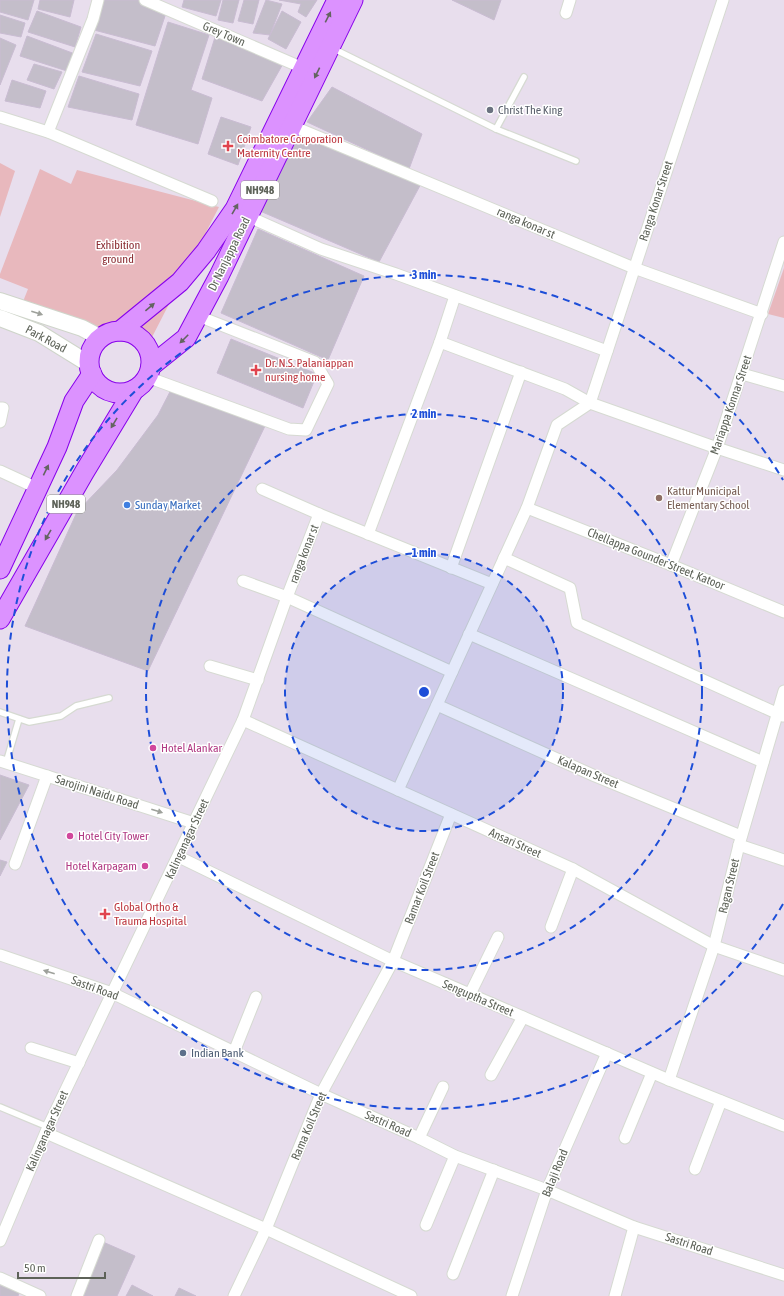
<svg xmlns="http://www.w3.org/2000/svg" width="784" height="1296" viewBox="0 0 784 1296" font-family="'Asap Condensed',sans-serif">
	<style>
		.green { fill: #e8b8bd }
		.building { fill: #c4beca; stroke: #c9bcd2 }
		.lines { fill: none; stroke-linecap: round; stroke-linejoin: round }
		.service-casing { stroke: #d6dad2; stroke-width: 8 }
		.minor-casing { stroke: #d6dad2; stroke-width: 13 }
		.secondary-casing { stroke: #cfd5ca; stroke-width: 18 }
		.trunk-casing { stroke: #8700eb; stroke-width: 21 }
		.service { stroke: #fff; stroke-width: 5.5 }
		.minor { stroke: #fff; stroke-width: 11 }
		.secondary { stroke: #fff; stroke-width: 16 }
		.trunk { stroke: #dc92ff; stroke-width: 19 }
		.oneway { fill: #636460 }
		.oneway2 { fill: #9ea19b }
		.ring { fill: none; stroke: #1d4ed8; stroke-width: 2; stroke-dasharray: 7 5 }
		.worship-dot { fill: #6b7280; stroke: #fff; stroke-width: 1.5 }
		.health-dot { fill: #e0444e; stroke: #fff; stroke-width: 1.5 }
		.education-dot { fill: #8d6e63; stroke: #fff; stroke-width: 1.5 }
		.shop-dot { fill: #3f7fe0; stroke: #fff; stroke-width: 1.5 }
		.hotel-dot { fill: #d1479c; stroke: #fff; stroke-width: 1.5 }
		.service-dot { fill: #5c6f8a; stroke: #fff; stroke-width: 1.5 }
		.labels { text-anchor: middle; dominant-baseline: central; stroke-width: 3; stroke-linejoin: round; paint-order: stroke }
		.shield { fill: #fff; stroke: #8e918a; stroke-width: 1 }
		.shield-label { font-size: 11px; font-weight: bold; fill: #5d6258 }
		.street-label { font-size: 12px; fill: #5d6258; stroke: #fff }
		.worship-label { font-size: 12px; fill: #5b616d; stroke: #fff; text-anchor: start }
		.health-label { font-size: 12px; fill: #be3a42; stroke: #fff; text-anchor: start }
		.park-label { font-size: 12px; fill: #8b2d33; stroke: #fff }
		.education-label { font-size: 12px; fill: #785e54; stroke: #fff; text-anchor: start }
		.shop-label { font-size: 12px; fill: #366cbe; stroke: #fff; text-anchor: start }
		.hotel-label { font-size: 12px; fill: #b23c85; stroke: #fff; text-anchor: start }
		.service-label { font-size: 12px; fill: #4e5e75; stroke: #fff; text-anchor: start }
		.centre { fill: #1d4ed8; stroke: #fff; stroke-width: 2 }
		.ring-label { font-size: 12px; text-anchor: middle; font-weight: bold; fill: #1d4ed8; stroke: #fff; stroke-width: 3; stroke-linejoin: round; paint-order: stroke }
	</style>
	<rect width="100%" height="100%" fill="#e8deed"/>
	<g class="green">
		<polygon points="0,163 15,171 0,217"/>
		<polygon points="40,169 71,184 77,170 219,207 150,341 125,340 22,304 28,289 0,278 0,274"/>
		<polygon points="784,268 784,318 768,314"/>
	</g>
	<g class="building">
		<polygon points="0,0 34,0 28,20 0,12"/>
		<polygon points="40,0 74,0 70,17 38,9"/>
		<polygon points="104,0 144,0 167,10 155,46 94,30"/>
		<polygon points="184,0 221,0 216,16 182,7"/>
		<polygon points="223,0 239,0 233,23 218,20"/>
		<polygon points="244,0 259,0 253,24 238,21"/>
		<polygon points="266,0 282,4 270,35 253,33"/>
		<polygon points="279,0 317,0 306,17 298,12 301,4"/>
		<polygon points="452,0 501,0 494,20"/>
		<polygon points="37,11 81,27 75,47 28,32"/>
		<polygon points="282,11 301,22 286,49 268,39"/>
		<polygon points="0,15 25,23 21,37 0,33"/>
		<polygon points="168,22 209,35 191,90 212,98 198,144 136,125"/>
		<polygon points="96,34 152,51 140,86 82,72"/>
		<polygon points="216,34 284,62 262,101 202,79"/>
		<polygon points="27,36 75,54 67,71 20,56"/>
		<polygon points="0,38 16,45 0,85"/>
		<polygon points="34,64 62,72 54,89 27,80"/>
		<polygon points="79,76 139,94 132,120 68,107"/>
		<polygon points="12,80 46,91 40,108 5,101"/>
		<polygon points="332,87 422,134 409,169 307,122"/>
		<polygon points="221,117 251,127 238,165 208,154"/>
		<polygon points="297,128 423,180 379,262 260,211"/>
		<polygon points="258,229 364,276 328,360 221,313"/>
		<polygon points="231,339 317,374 303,408 217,373"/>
		<polygon points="174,384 265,426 148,671 25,626 77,512 117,470 158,415"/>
		<polygon points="0,775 29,785 0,840"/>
		<polygon points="0,860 7,862 0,876"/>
		<polygon points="103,1242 135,1256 117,1296 83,1296 81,1295"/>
		<polygon points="0,1284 20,1291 18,1296 0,1296"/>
		<polygon points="132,1285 153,1296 126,1296"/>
		<polygon points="179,1288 196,1296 175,1296"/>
	</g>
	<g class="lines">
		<defs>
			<g id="service">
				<polyline points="332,48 496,129 576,161"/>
				<polyline points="496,129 524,77"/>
				<polyline points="0,712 29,722 61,716 76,706 109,698"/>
				<polyline points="6,763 19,719"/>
				<polyline points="0,1107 48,1127"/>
			</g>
			<g id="minor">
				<polyline points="145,0 303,68"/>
				<polyline points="566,13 570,0"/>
				<polyline points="0,117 48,132 212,201"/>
				<polyline points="292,126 634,268 762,314"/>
				<polyline points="48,132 93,19 98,0"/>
				<polyline points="247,216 321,249 396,274 607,351"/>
				<polyline points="440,342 565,389 590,403 717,448 784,470"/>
				<polyline points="742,374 784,386"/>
				<polyline points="147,377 289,429 306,430 328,384 315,362 198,316"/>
				<polyline points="590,403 723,0"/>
				<polyline points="0,408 3,408 0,422"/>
				<polyline points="0,471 37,488"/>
				<polyline points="262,489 319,514 492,584"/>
				<polyline points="527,508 671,565 784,612"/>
				<polyline points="368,534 440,342 455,296"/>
				<polyline points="504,558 570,588 577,623 783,716"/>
				<polyline points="671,565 717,448 784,242"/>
				<polyline points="451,568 521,372"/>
				<polyline points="243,581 287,597 319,514"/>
				<polyline points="469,634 763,762"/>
				<polyline points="210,666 258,680"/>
				<polyline points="437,705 595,776 741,836"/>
				<polyline points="243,720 573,869 714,946 784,970"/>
				<polyline points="0,761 194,823"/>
				<polyline points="398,790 527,508 557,425 590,403"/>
				<polyline points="739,845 784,860"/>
				<polyline points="179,857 393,961 669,1080 784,1126"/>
				<polyline points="15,864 47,776"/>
				<polyline points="551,927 573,869"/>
				<polyline points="0,955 112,993 321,1094 419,1138 455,1156 547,1190 634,1227 784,1275"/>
				<polyline points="470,994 498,937"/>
				<polyline points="31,1048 79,1063"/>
				<polyline points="234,1052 256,997"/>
				<polyline points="491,1075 523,1017"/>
				<polyline points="669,1080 714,946 739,845 784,691"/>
				<polyline points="46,1133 266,1229 411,1296"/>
				<polyline points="419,1138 443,1087"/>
				<polyline points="625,1138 652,1073"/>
				<polyline points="695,1169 721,1101"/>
				<polyline points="426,1225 455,1156"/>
				<polyline points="0,1241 48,1127 243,720 287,597 452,672"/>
				<polyline points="453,1274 494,1170"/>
				<polyline points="0,1278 40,1296"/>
				<polyline points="77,1296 99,1240"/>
				<polyline points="234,1296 266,1229 321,1094 393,961 451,814"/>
				<polyline points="512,1296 547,1190 607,1053"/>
				<polyline points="615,1296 634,1227"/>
			</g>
			<g id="secondary">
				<polyline points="0,301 82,328 101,338"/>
				<polyline points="0,318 39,333 89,364"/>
			</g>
			<g id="trunk">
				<polyline points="120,331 180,282 206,251 235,209 337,0"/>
				<circle cx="120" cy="362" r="31"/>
				<polyline points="151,366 186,338 219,276 353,0"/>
				<polyline points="0,569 57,447 74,401 92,374"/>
				<polyline points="0,619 85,471 134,390"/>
			</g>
		</defs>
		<use href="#service" class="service-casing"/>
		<use href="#minor" class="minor-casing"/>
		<use href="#secondary" class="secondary-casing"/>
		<use href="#trunk" class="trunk-casing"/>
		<use href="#service" class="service"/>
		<use href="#minor" class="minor"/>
		<use href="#secondary" class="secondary"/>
		<use href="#trunk" class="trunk"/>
	</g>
	<defs><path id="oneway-solid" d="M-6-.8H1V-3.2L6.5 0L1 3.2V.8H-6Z"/></defs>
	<g class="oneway">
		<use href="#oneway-solid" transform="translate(328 17) rotate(-63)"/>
		<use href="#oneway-solid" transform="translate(317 73) rotate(116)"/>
		<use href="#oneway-solid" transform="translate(235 209) rotate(-60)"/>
		<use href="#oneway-solid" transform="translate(150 307) rotate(-40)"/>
		<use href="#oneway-solid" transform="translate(184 339) rotate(135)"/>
		<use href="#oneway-solid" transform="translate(114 423) rotate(121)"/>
		<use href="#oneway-solid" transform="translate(46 470) rotate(-64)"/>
		<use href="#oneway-solid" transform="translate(48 535) rotate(120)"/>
	</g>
	<g class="oneway2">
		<use href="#oneway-solid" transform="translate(37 313) rotate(18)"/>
		<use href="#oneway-solid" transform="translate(157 811) rotate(18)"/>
		<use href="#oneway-solid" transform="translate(49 972) rotate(-162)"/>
	</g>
	<circle cx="424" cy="692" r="139" fill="#1d4ed8" fill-opacity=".12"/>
	<g class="ring">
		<circle cx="424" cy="692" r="139"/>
		<circle cx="424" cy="692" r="278"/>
		<path d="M783 904A417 417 0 1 1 783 480"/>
	</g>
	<circle class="worship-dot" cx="490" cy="110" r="4"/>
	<g class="health-dot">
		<path d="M226 140h4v4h4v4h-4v4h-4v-4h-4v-4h4z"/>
		<path d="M254 364h4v4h4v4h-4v4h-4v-4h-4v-4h4z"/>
		<path d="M103 908h4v4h4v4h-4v4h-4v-4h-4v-4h4z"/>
	</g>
	<circle class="education-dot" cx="659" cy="498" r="4"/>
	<circle class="shop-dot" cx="127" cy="505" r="4"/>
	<g class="hotel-dot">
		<circle cx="153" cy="748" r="4"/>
		<circle cx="70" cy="836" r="4"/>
		<circle cx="145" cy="866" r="4"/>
	</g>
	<circle class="service-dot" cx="183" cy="1053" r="4"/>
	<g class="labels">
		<g class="shield">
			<rect x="241" y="181" width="38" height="18" rx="3"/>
			<rect x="47" y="495" width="38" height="18" rx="3"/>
		</g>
		<g class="shield-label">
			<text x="260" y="190">NH948</text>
			<text x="66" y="504">NH948</text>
		</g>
		<g class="street-label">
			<text transform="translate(224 34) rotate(23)">Grey Town</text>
			<text transform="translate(656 201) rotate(-72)">Ranga Konar Street</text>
			<text transform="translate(526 223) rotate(23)">ranga konar st</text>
			<text transform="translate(229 254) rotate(-64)">Dr Nanjappa Road</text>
			<text transform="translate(46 339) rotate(28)">Park Road</text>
			<text transform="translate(731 405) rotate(-71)">Mariappa Konnar Street</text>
			<text transform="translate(304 554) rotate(-69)">ranga konar st</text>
			<text transform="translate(656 559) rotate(22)">Chellappa Gounder Street, Katoor</text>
			<text transform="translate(588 772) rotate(23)">Kalapan Street</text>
			<text transform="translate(97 792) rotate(18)">Sarojini Naidu Road</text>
			<text transform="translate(187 839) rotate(-65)">Kalinganagar Street</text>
			<text transform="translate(515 843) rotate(24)">Ansari Street</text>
			<text transform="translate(729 886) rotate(-77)">Ragan Street</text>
			<text transform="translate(422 888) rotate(-69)">Ramar Koil Street</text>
			<text transform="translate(95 988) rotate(20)">Sastri Road</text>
			<text transform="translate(478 998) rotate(23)">Senguptha Street</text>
			<text transform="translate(388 1124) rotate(24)">Sastri Road</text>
			<text transform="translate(309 1126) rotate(-67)">Rama Koil Street</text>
			<text transform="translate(47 1131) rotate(-66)">Kalinganagar Street</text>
			<text transform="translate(555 1173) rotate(-68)">Balaji Road</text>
			<text transform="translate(689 1244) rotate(18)">Sastri Road</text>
		</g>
		<g class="worship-label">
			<text x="498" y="110">Christ The King</text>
		</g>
		<g class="health-label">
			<text x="237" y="139">Coimbatore Corporation<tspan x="237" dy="14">Maternity Centre</tspan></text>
			<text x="265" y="363">Dr. N.S. Palaniappan<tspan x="265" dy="14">nursing home</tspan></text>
			<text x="114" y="907">Global Ortho &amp;<tspan x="114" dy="14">Trauma Hospital</tspan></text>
		</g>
		<g class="park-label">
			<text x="118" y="245">Exhibition<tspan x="118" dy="14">ground</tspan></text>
		</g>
		<g class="education-label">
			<text x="667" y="491">Kattur Municipal<tspan x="667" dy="14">Elementary School</tspan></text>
		</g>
		<g class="shop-label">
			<text x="135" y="505">Sunday Market</text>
		</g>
		<g class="hotel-label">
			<text x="161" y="748">Hotel Alankar</text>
			<text x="78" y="836">Hotel City Tower</text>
			<text x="137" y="866" text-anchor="end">Hotel Karpagam</text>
		</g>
		<g class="service-label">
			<text x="191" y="1053">Indian Bank</text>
		</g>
	</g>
	<circle cx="424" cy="692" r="6" class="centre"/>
	<g class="ring-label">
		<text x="424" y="279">3 min</text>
		<text x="424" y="418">2 min</text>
		<text x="424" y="557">1 min</text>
	</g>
	<path d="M18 1272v6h87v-6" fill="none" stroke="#5d6258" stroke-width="2"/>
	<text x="24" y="1272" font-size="12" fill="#5d6258" stroke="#ffffff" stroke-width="3" paint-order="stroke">50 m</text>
</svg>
